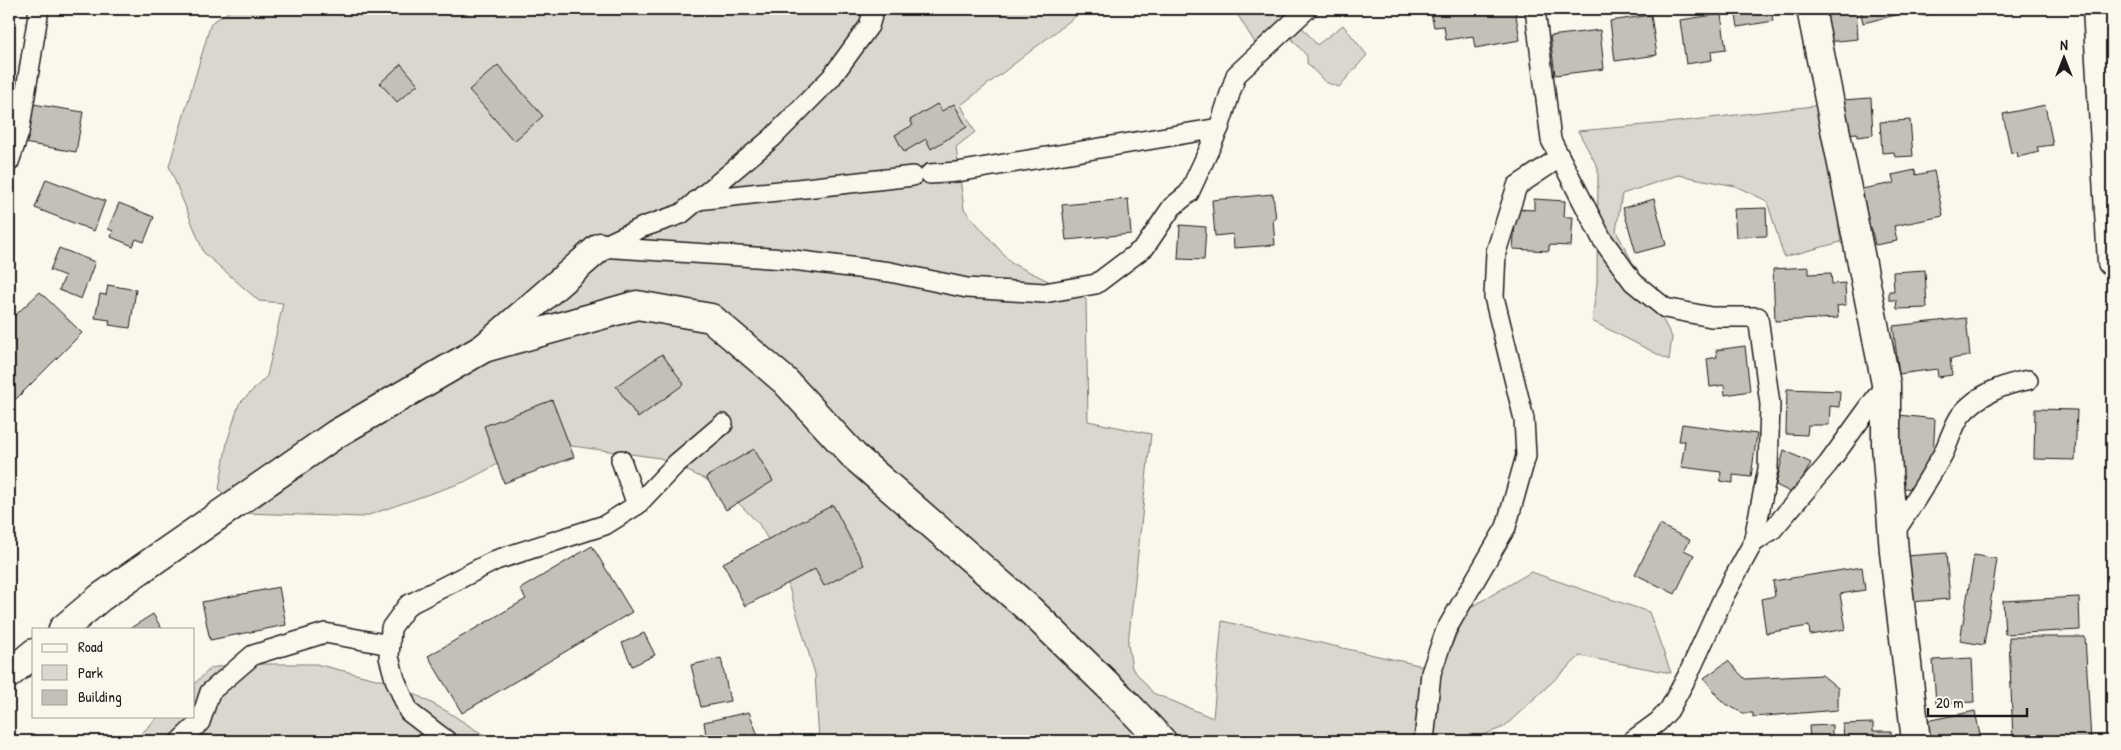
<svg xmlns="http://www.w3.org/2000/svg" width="2121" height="750" viewBox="0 0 2121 750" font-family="'Patrick Hand',sans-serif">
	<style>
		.green { fill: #dad7ce; stroke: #7b7a75 }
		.building { fill: #c3c0b8; stroke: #1c1c1c }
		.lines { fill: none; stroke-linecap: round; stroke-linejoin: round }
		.service-casing { stroke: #1c1c1c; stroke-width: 22 }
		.minor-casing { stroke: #1c1c1c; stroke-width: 31 }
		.tertiary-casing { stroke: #1c1c1c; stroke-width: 31 }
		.service { stroke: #fbf7ec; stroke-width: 19 }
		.minor { stroke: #fbf7ec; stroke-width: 28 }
		.tertiary { stroke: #fbf7ec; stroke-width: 28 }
	</style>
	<rect width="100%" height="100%" fill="#fbf7ec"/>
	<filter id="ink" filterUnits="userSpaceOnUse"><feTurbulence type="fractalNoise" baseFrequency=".02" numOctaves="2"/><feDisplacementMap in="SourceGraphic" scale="10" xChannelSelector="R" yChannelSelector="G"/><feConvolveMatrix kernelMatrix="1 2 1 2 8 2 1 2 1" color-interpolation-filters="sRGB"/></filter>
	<g filter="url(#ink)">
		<g class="green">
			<polygon points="233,9 1085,9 961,105 975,132 956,147 964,209 1011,263 1086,299 1088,421 1151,434 1128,644 1132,668 1153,693 1213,718 1222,621 1441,670 1468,609 1531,572 1649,612 1671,673 1580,656 1504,727 1478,737 1251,741 819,741 815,674 782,564 759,524 724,488 660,458 572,446 532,446 464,482 363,517 243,513 219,489 227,442 239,404 267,376 283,303 259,301 204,253 169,166 211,23"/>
			<polygon points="1234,9 1294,9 1257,46"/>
			<polygon points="1343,25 1367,55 1339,87 1325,82 1307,63 1307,56 1290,37 1301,26 1317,45"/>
			<polygon points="1822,105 1841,242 1784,257 1767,201 1735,186 1678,175 1622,194 1616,231 1672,337 1669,360 1592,321 1597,283 1598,168 1578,131 1667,123"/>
			<polygon points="235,664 316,664 396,684 448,712 493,741 134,741 159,716 194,716 194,684 211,668"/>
		</g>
		<g class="building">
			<polygon points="1430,9 1515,9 1520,40 1475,48 1473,36 1446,40 1444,26 1434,27"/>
			<polygon points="1735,9 1771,9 1773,21 1738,27"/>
			<polygon points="1824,9 1856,9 1858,39 1827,42"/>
			<polygon points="1860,9 1894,9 1896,15 1863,23"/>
			<polygon points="1921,9 1950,9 1923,16"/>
			<polygon points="1721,14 1726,49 1711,51 1712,60 1686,64 1680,20"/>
			<polygon points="1651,15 1657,55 1615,61 1610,21"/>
			<polygon points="1600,30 1604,69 1555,75 1550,36"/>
			<polygon points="401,64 418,84 397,102 380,83"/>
			<polygon points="498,65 543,116 514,141 469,90"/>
			<polygon points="1871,98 1873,135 1857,137 1857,133 1844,134 1842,100"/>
			<polygon points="33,104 83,112 76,152 24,143"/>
			<polygon points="937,104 942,111 954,104 967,127 931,149 926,139 904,152 895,135 913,125 910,120"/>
			<polygon points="2045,105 2053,145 2037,147 2039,152 2018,157 2017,152 2011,153 2003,114"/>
			<polygon points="1910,120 1913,156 1895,157 1894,152 1882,153 1880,122"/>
			<polygon points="1915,170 1916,175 1934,171 1943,216 1894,226 1897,241 1875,245 1871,227 1863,228 1856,190 1894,183 1892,175"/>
			<polygon points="46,179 105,201 94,231 35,208"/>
			<polygon points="1273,194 1276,219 1273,219 1275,245 1234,248 1233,234 1215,236 1212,200"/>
			<polygon points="1128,199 1131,234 1066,240 1062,205"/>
			<polygon points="1534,199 1565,201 1564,217 1573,217 1571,246 1549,245 1549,251 1513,249 1516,209 1534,210"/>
			<polygon points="1654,199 1666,245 1636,253 1623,208"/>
			<polygon points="119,203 154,217 144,242 136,239 133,246 111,237 113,231 108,229"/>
			<polygon points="1766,208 1767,236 1736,237 1734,209"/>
			<polygon points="1180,225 1206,227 1204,260 1178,259"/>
			<polygon points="59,248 95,262 81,299 59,290 65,276 50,270"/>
			<polygon points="1809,267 1809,274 1831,273 1832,284 1845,283 1846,305 1837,306 1838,318 1775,321 1773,269"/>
			<polygon points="1925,270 1927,308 1897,309 1896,300 1889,300 1889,291 1894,291 1893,272"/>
			<polygon points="108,285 136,290 130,328 109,325 110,320 95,318 100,294 106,295"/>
			<polygon points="40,292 82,333 9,406 9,321"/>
			<polygon points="1966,318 1970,356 1950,359 1952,375 1938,377 1937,369 1899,374 1893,326"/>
			<polygon points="1745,346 1750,391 1725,395 1724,385 1710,387 1707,359 1717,357 1716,350"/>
			<polygon points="662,354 684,384 638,418 616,386"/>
			<polygon points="1787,389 1840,391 1839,407 1830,406 1829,425 1808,425 1807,435 1786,434"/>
			<polygon points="552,400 574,457 504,483 484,426"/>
			<polygon points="2035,409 2077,410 2075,460 2034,459"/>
			<polygon points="1899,415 1935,419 1933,458 1916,489 1893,487"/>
			<polygon points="1682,424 1757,434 1751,477 1733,475 1733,483 1720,481 1721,472 1681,467 1685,441 1679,441"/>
			<polygon points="754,449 773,481 726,510 706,477"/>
			<polygon points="1784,450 1811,463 1794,494 1776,485"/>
			<polygon points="833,505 864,565 824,586 815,569 745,606 723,563"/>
			<polygon points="1660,525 1690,540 1684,550 1694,555 1675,594 1635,574"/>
			<polygon points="592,546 632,612 462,713 428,656 526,599 520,589"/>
			<polygon points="1946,553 1950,599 1910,602 1906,556"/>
			<polygon points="1974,555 1997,559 1984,645 1960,641"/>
			<polygon points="1862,567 1865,590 1840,594 1846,629 1810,635 1809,626 1766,633 1761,599 1775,596 1773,581"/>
			<polygon points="279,587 286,625 210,640 202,602"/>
			<polygon points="2079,597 2080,630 2005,634 2003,601"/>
			<polygon points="153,614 162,629 129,629"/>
			<polygon points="644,633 655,655 632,666 622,643"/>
			<polygon points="2009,637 2085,637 2091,741 2013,741"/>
			<polygon points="721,658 730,701 701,707 691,665"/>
			<polygon points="1972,658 1974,702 1936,704 1933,660"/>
			<polygon points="1728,661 1745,679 1822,675 1838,688 1838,710 1753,717 1753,713 1742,713 1721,701 1704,678"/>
			<polygon points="1975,711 1980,735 1948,741 1930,741 1926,721"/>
			<polygon points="749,712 760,741 707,741 704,722"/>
			<polygon points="1873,723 1873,731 1891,731 1892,741 1844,741 1843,724"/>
			<polygon points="1832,725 1832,738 1839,738 1839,741 1810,741 1809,726"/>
		</g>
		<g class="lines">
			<defs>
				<g id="service">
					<polyline points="1535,9 1551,140 1602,239 1633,282 1665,308 1711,317 1758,317 1770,404 1768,469 1753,543 1725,594 1688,675 1669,710 1658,722 1632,741"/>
					<polyline points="9,162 19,133 39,9"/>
					<polyline points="930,174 957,172 1219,128"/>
					<polyline points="697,200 913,176"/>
					<polyline points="600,247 785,259 890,272 967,288 1044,293 1096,284 1145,247 1172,207 1189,193 1219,128 1236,75 1307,9"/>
					<polyline points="601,247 643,227 681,214 772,138 831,78 869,26 874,9"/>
					<polyline points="621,460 637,505"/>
					<path d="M1892,536C1910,509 1927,482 1943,454C1949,442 1953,426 1961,415C1977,395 2004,384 2028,380"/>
					<polyline points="1753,543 1772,530 1828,464 1886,384"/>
					<polyline points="180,741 200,722 210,692 253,655 325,633 390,645"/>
					<polyline points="447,741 409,712 395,679 389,657 391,628 408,605 496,560 605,525 637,505 676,464 723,424"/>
					<polyline points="1424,741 1431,673 1446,630 1506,527 1526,456 1524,419 1494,297 1496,252 1517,186 1559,158"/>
				</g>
				<g id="minor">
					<polyline points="1811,9 1886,384 1886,444 1894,552 1916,741"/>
					<polyline points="484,348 637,305 711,318 785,381 854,456 1029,609 1120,697 1162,741"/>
					<polyline points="63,629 101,597 336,434 484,348 600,247"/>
					<polyline points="9,674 34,653"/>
				</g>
				<polyline id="tertiary" points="2097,9 2112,262"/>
			</defs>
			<use href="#service" class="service-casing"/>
			<use href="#minor" class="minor-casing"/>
			<use href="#tertiary" class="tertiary-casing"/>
			<use href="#service" class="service"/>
			<use href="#minor" class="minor"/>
			<use href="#tertiary" class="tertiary"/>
		</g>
	</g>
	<rect width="2121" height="750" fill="none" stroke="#fbf7ec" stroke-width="30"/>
	<rect x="15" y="15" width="2091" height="720" fill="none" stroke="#1c1c1c" stroke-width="2" filter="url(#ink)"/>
	<rect x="32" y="628" width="162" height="90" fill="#fbf7ec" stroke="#a29f99"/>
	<rect x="42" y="644" width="25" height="8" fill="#fbf7ec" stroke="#a29f99"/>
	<text x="78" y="652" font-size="15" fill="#1c1c1c">Road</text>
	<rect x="42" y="665" width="25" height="15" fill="#dad7ce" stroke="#a29f99"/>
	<text x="78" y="678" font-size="15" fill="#1c1c1c">Park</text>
	<rect x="42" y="690" width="25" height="15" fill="#c3c0b8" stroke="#a29f99"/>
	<text x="78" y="702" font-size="15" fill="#1c1c1c">Building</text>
	<g transform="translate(2064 58)" stroke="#fbf7ec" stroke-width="4" paint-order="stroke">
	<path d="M0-4L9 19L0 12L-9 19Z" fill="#1c1c1c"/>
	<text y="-8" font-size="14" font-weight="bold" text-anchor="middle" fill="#1c1c1c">N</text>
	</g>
	<path d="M1928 708v8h99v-8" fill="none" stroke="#1c1c1c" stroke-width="2.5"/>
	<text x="1936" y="708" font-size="15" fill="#1c1c1c" stroke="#fbf7ec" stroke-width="4" paint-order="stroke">20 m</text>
</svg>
